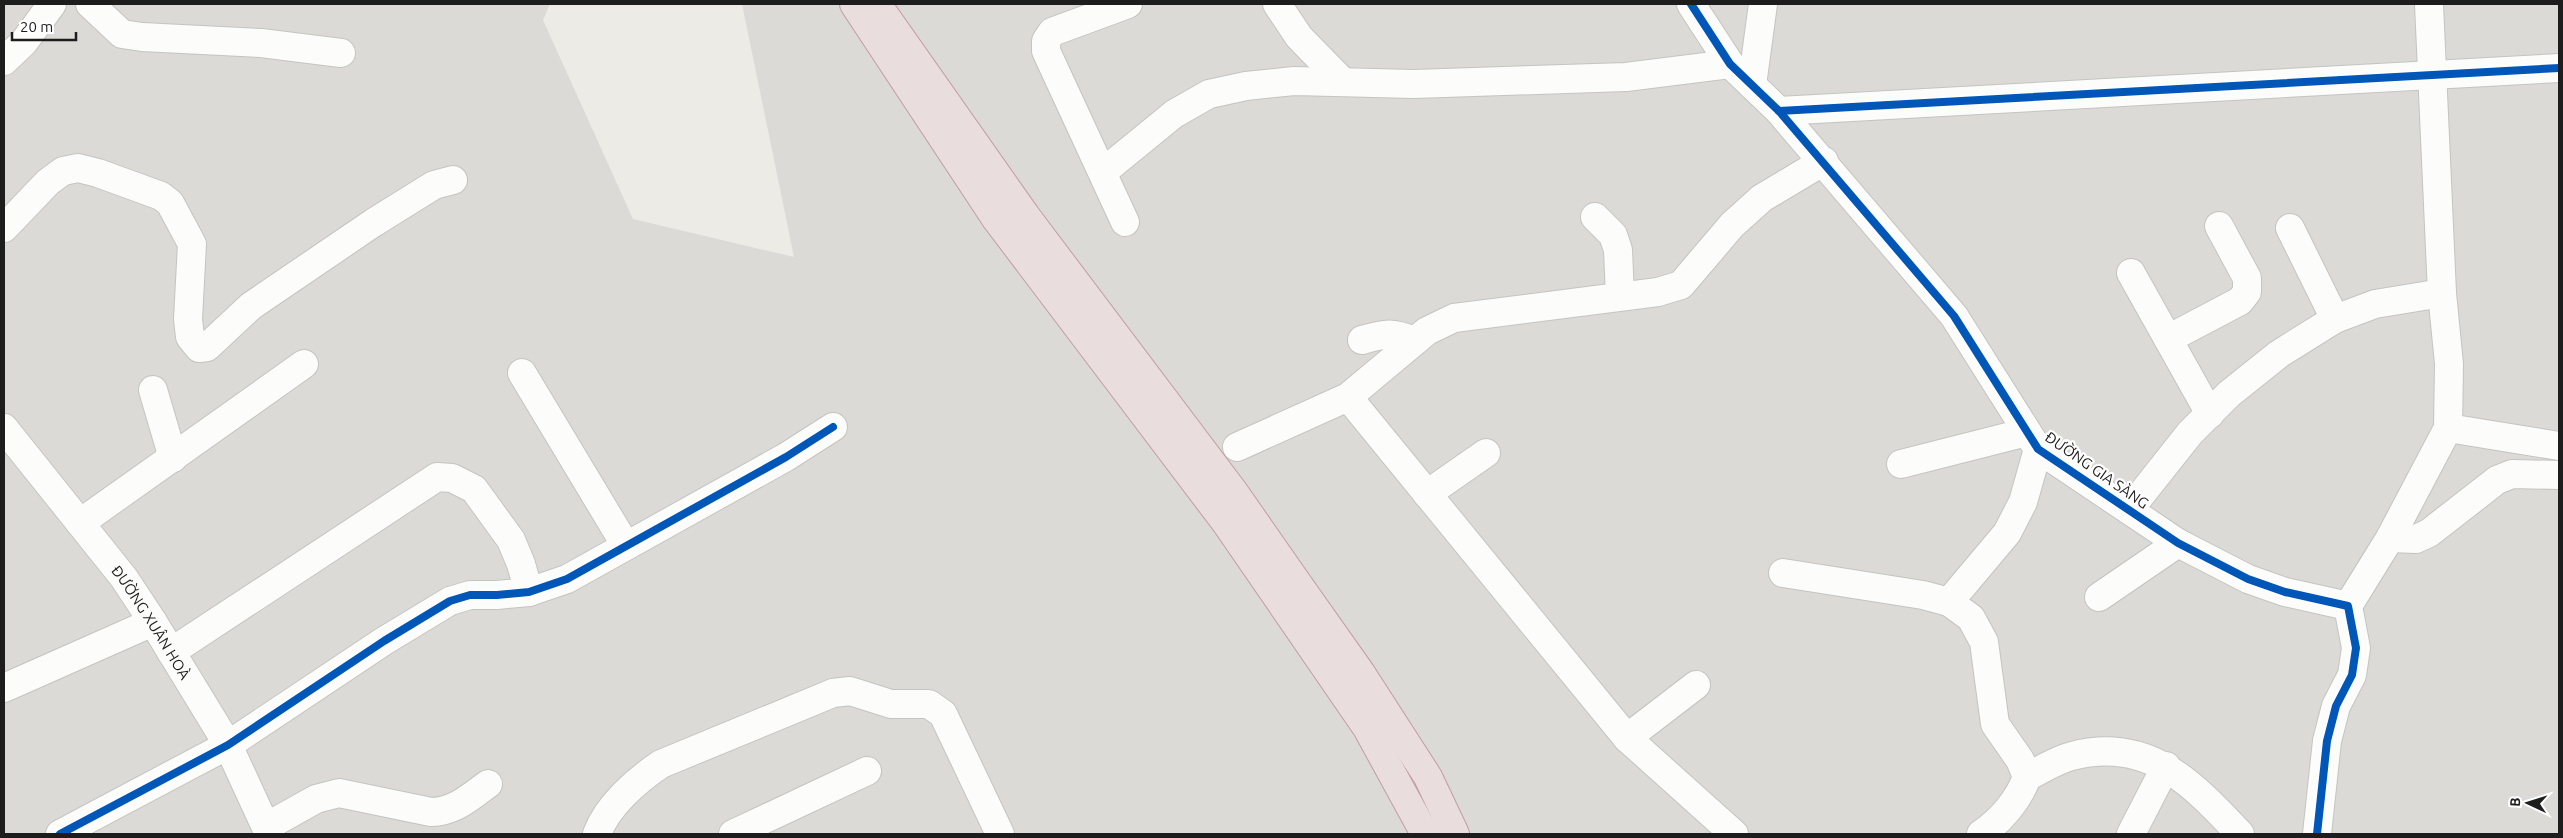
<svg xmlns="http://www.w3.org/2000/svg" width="2563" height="838" viewBox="0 0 2563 838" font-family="Ubuntu,sans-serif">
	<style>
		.residential { fill: #dbdad7 }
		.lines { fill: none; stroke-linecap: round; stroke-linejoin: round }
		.minor-casing { stroke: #c4c4c1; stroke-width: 30 }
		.highway-casing { stroke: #c39ca1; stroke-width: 30 }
		.minor { stroke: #fcfcfb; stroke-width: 28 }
		.highway { stroke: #eadddd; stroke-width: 28 }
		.cycleway-casing { stroke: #fff; stroke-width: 11 }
		.cycleway { stroke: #0057b8; stroke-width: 8 }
		.labels { text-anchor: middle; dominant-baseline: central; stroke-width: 4.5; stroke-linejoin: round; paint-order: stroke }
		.street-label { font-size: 15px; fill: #1d1d1d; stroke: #fff }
	</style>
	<rect width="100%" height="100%" fill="#ecebe5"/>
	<polygon class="residential" points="4,4 550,4 543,20 633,219 794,257 742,4 2559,4 2559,834 4,834"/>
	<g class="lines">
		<defs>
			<g id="minor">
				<polyline points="90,4 122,34 142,37 261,43 341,53"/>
				<polyline points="1277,4 1299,37 1343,82"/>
				<polyline points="1691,4 1730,64 1779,111 1954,316 2038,449 2178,543 2248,579 2285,592 2348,606 2356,648 2352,675 2336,706 2327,741 2317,834"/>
				<polyline points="4,61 24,42 52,4"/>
				<polyline points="1752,85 1763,4"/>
				<polyline points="1779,111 2559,68"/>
				<polyline points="1103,172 1174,114 1209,94 1246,86 1294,81 1414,84 1626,77 1730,64"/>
				<polyline points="1595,217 1613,235 1618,250 1620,296"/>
				<polyline points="1125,222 1046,51 1046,41 1052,32 1128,4"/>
				<polyline points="4,228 48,182 63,171 78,168 98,173 161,196 170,203 192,244 188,319 190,337 199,348 207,347 251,306 373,223 434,185 453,180"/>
				<polyline points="2290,228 2335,319"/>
				<polyline points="2131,273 2210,414"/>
				<polyline points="2168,339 2240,301 2247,292 2247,278 2219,226"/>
				<path d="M1362,340C1386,333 1392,332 1415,341"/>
				<polyline points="522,373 626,546"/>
				<polyline points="153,390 173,458"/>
				<polyline points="1348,397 1627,738 1734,834"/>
				<path id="s1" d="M4,428L124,578L153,622L228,745L269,834"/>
				<polyline points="2448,428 2559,446"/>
				<polyline points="1237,447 1348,397 1427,331 1454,318 1658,292 1681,285 1732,225 1762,198 1824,161"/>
				<polyline points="1901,464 2027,432"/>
				<polyline points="1427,494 1486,453"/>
				<polyline points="2129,510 2190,433 2229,394 2279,354 2335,319 2375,304 2442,293"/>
				<polyline points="80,523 304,364"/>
				<polyline points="2390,538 2416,539 2429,533 2497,480 2512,474 2559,475"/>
				<path d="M1783,573L1923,595L1949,602L1971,618L1984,642L1995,724L2020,760L2027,777C2019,799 2001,821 1981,834"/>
				<polyline points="2099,597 2178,543"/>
				<polyline points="1949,602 2007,533 2023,502 2038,449"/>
				<polyline points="2348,606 2390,538 2448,428 2449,364 2442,293 2429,4"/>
				<polyline points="171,652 437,477 452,478 474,489 511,540 521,564 529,592"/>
				<polyline points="4,688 153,622"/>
				<polyline points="1627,738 1696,685"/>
				<path d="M2027,777C2041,770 2056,760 2072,756C2148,736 2192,783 2240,834"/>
				<path d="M266,827L316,799L339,793L431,812C454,812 470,797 488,784"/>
				<polyline points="60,834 228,745 384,641 450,601 470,595 497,595 529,592 567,579 786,457 833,427"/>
				<path d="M597,834C607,806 637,780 661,764L833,693L850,691L891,704H929L943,714L1000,834"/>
				<polyline points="733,834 867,771"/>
				<polyline points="2131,834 2166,766"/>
			</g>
			<g id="highway">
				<polyline points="854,4 996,219 1226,523 1367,728 1425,834"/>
				<polyline points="877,4 1026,216 1234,492 1296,581 1361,673 1428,777 1455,834"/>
			</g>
		</defs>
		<use href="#minor" class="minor-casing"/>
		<use href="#highway" class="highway-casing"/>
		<use href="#minor" class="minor"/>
		<use href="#highway" class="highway"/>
		<defs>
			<g id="cycleway">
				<polyline points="1691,4 1730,64 1779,111 1954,316 2038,449 2178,543 2248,579 2285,592 2348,606 2356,648 2352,675 2336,706 2327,741 2317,834"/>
				<polyline points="1779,111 2559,68"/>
				<polyline points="60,834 228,745 384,641 450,601 470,595 497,595 529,592 567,579 786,457 833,427"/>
			</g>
		</defs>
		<use href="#cycleway" class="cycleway-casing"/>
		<use href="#cycleway" class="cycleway"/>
	</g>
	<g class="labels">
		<g class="street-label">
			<text transform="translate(2097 470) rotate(35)">ĐƯỜNG GIA SÀNG</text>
			<text stroke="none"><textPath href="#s1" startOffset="244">ĐƯỜNG XUÂN HOÀ</textPath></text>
		</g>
	</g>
	<rect width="2563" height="838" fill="none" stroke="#1d1d1d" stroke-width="10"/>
	<g transform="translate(2528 803) rotate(274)" stroke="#ffffff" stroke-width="4" paint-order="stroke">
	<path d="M0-4L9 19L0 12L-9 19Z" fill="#1d1d1d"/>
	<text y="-8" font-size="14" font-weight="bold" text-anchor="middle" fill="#1d1d1d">B</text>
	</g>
	<path d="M12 32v8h64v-8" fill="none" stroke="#1d1d1d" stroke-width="2.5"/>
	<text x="20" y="32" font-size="15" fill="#1d1d1d" stroke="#ffffff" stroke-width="4" paint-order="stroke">20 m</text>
</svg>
